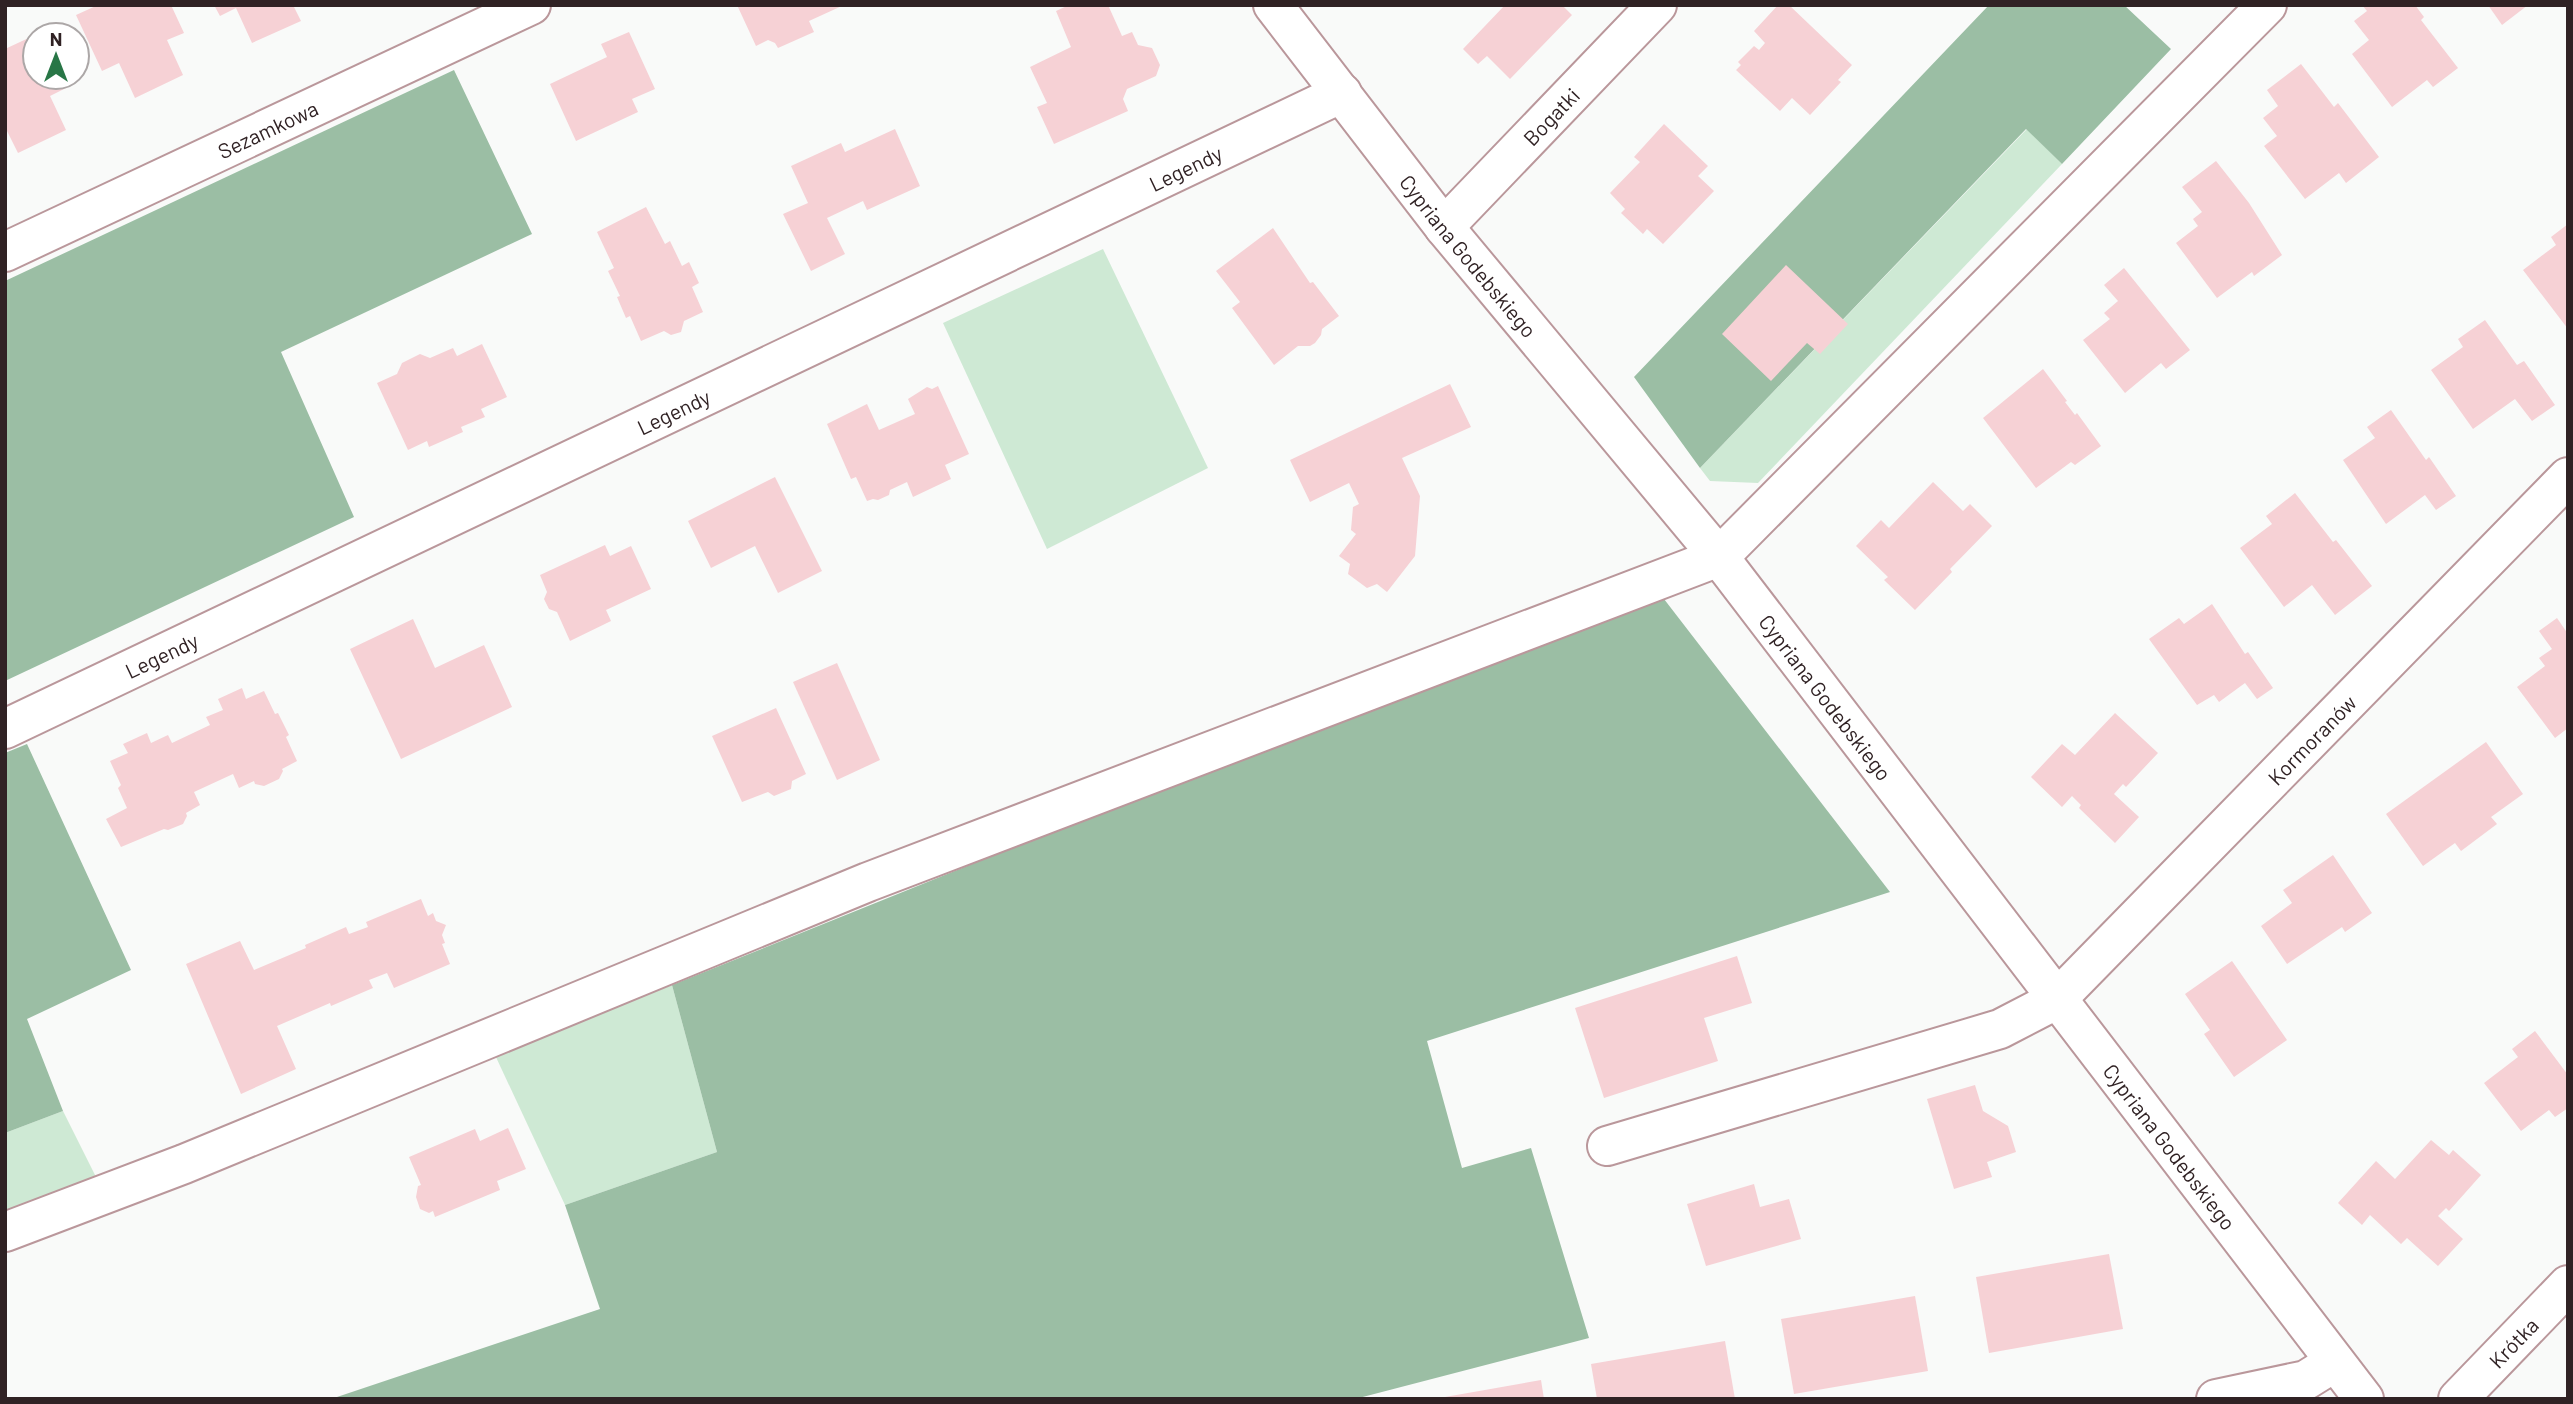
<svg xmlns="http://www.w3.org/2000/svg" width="2573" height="1404" viewBox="0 0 2573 1404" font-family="Barlow,sans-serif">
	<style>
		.green { fill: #cee9d4 }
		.forest { fill: #9bbea4 }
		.building { fill: #f6d1d5 }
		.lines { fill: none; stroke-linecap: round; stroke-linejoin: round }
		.minor-casing { stroke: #ba979b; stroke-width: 42 }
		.minor { stroke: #fff; stroke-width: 38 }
		.labels { text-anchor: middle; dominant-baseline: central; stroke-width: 5; stroke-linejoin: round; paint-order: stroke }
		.street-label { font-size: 21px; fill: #302224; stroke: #fff }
	</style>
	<rect width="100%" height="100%" fill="#f9faf9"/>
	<g class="green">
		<polygon points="2027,129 2062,164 1758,483 1710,481 1700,468"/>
		<polygon points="1103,249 1208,468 1047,549 943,323"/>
		<polygon points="672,985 717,1152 565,1205 495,1055"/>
		<polygon points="63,1111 98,1181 5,1213 5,1133"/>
	</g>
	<g class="forest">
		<polygon points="1989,5 2124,5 2171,49 2062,164 2026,129 1700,468 1634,377"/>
		<polygon points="454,70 532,234 281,352 354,517 5,681 5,281"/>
		<polygon points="1664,599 1890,892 1427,1041 1462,1168 1531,1148 1589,1338 1355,1399 331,1399 600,1309 565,1205 717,1152 672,985 1019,845"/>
		<polygon points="27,744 131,970 27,1019 63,1111 5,1133 5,753"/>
	</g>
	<g class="building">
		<polygon points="98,5 171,5 184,33 167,40 183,75 135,98 119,63 102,71 76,15"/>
		<polygon points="214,5 293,5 301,21 252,43 236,8 220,16"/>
		<polygon points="737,5 844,5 809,21 814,32 778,48 775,43 768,40 756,46"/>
		<polygon points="1069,5 1108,5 1122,36 1132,32 1138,45 1152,48 1160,65 1156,76 1127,89 1123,99 1128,111 1054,144 1037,107 1047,103 1030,67 1071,47 1056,11"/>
		<polygon points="1505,5 1562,5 1572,15 1510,79 1487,56 1478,64 1463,49"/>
		<polygon points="1778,5 1789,5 1852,65 1838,80 1841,82 1810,115 1792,98 1780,111 1736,70 1741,65 1738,62 1754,46 1759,50 1765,43 1754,31"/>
		<polygon points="2362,5 2415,5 2424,17 2421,20 2458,68 2433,87 2427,80 2392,107 2352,54 2369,40 2354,21 2367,11"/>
		<polygon points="2488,5 2528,5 2502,25"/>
		<polygon points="629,32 655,89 632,99 638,112 576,141 550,84 607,57 601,44"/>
		<polygon points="35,35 35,77 61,77 66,88 50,96 66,130 18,153 5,127 5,49"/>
		<polygon points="2301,64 2334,107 2338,103 2379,157 2346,183 2339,173 2305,199 2264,146 2277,136 2263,118 2278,106 2267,90"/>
		<polygon points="1664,124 1708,166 1698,176 1714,191 1663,244 1647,229 1643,234 1621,213 1625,209 1610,193 1640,162 1634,157"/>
		<polygon points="895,129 920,186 867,210 863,201 827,218 845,254 811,271 783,214 808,203 791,166 841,143 845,152"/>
		<polygon points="2216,161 2249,203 2282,255 2254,276 2252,272 2217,298 2176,243 2198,226 2193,219 2202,212 2182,187"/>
		<polygon points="646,207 665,244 670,241 682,266 689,262 699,283 692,287 703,312 684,321 681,332 671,335 664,331 641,341 630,316 626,318 617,297 620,296 608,271 614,268 597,232"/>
		<polygon points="2568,224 2568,329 2523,270 2556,245 2551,237"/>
		<polygon points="1273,228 1310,283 1313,282 1339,316 1322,329 1321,335 1315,343 1310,346 1298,346 1274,365 1232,308 1240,302 1216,271"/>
		<polygon points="1786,265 1848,324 1820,354 1807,343 1771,381 1722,334"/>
		<polygon points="2124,268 2190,350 2166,369 2161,363 2125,393 2083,340 2110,319 2104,313 2118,301 2104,285"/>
		<polygon points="2485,320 2517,365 2524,361 2555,405 2532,421 2515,399 2473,429 2431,370 2463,347 2458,339"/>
		<polygon points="482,344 507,397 481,409 485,417 461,427 463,432 429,447 427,441 408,450 377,383 397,374 402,363 420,354 430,358 453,348 457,356"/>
		<polygon points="2043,369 2067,401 2065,402 2075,415 2077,413 2101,446 2075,465 2071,462 2036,488 1983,418"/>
		<polygon points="1450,384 1471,427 1402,458 1420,496 1415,556 1387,592 1377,584 1367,588 1348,574 1350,564 1339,556 1356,534 1351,530 1353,507 1359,504 1349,483 1310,502 1290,460"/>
		<polygon points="938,386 969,454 945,465 951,479 913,497 907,482 890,490 889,495 878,500 873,499 867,501 856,477 851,479 827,424 867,404 879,430 915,414 908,399 927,387 932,389"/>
		<polygon points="2391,410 2426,460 2429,457 2456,496 2436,510 2425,495 2386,524 2343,460 2375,438 2367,427"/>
		<polygon points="775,477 822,571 778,593 755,546 711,568 688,521"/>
		<polygon points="1933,482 1963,511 1970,504 1992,526 1950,569 1952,572 1915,610 1884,580 1888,577 1856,546 1881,520 1889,528"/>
		<polygon points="2295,493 2333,542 2336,540 2372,586 2335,615 2312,585 2284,607 2240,548 2272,524 2266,516"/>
		<polygon points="605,545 610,556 631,546 651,589 606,610 611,621 570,641 557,612 549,609 544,599 547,592 540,575"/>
		<polygon points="2212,604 2245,654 2248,652 2273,688 2257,699 2245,683 2219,702 2214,695 2197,705 2149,639 2179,618 2184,624"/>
		<polygon points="2557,618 2568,634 2568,728 2555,738 2517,687 2545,666 2539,658 2552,649 2539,631"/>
		<polygon points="413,619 435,668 484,645 512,707 401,759 350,649"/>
		<polygon points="837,663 880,760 837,780 793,682"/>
		<polygon points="242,688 246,699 264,691 275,714 278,713 289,735 286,737 297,761 282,769 283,771 279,779 264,786 255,784 254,781 239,788 233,774 194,792 200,805 186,813 187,816 183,824 168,830 164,829 121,847 106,819 127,808 118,788 121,785 110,761 128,753 123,744 147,733 151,743 168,735 172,743 210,725 206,717 223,710 218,699"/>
		<polygon points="776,708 806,774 792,781 791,789 774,796 768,792 742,802 712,736"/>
		<polygon points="2115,713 2158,753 2126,787 2123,784 2114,794 2139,817 2115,843 2079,808 2081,805 2072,796 2062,807 2031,777 2062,744 2075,755"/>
		<polygon points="2486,742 2523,794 2491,817 2497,824 2461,851 2455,843 2423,866 2386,814"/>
		<polygon points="2333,855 2372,913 2345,932 2342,927 2287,964 2261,926 2292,903 2283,890"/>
		<polygon points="421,899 428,916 433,913 436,921 446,925 442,935 445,943 442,944 450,964 394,988 387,973 369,980 373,988 331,1006 330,1003 277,1026 296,1069 241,1094 186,964 240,941 254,970 306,948 305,945 346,927 349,934 368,927 366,922"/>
		<polygon points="1737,956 1752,1003 1704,1018 1718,1061 1604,1098 1575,1008"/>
		<polygon points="2232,961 2287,1040 2234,1077 2204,1034 2210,1030 2185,994"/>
		<polygon points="2535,1031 2568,1075 2568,1108 2555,1117 2549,1110 2521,1131 2484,1083 2518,1057 2512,1049"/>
		<polygon points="1975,1085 1983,1111 2008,1126 2016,1152 1987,1162 1992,1177 1954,1189 1927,1099"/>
		<polygon points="508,1128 526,1169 497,1181 500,1190 435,1217 433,1211 429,1213 420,1209 416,1197 418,1186 421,1185 409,1157 475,1129 480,1141"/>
		<polygon points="2431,1140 2449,1155 2453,1150 2481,1175 2449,1211 2446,1208 2438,1216 2463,1239 2438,1266 2407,1238 2401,1244 2370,1215 2362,1225 2338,1203 2376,1161 2395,1179"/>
		<polygon points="1754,1184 1760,1207 1789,1199 1801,1239 1706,1266 1687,1204"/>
		<polygon points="2109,1254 2123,1329 1989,1353 1976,1277"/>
		<polygon points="1915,1296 1928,1371 1794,1394 1781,1319"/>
		<polygon points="1725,1341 1735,1399 1597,1399 1591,1364"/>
		<polygon points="1541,1380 1544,1399 1445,1399 1445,1397"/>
	</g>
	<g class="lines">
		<defs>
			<g id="minor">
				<path id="s1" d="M1273,5L1444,227L1719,557L2364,1399"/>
				<path id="s2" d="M1444,227L1657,5"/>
				<path id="s3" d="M5,252L531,5"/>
				<path id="s4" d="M5,729L1342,93"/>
				<path id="s5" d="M1607,1146L2000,1029L2056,1000L2568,477"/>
				<polyline points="5,1232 184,1164 868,882 1719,557 2267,5"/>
				<polyline points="2216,1399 2306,1380 2335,1362"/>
				<path id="s6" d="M2458,1399L2568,1285"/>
			</g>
		</defs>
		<use href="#minor" class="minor-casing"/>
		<use href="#minor" class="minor"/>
	</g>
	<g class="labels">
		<g class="street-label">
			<text stroke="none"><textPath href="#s2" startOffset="154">Bogatki</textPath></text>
			<text stroke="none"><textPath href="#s3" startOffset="290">Sezamkowa</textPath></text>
			<text stroke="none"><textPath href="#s4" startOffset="1307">Legendy</textPath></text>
			<text stroke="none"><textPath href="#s1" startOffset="318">Cypriana Godebskiego</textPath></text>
			<text stroke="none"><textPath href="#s4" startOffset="740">Legendy</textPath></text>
			<text stroke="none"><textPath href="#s4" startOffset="173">Legendy</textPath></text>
			<text stroke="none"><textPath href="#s1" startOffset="886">Cypriana Godebskiego</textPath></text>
			<text stroke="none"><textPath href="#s5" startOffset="838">Kormoranów</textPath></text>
			<text stroke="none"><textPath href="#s1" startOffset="1452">Cypriana Godebskiego</textPath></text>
			<text stroke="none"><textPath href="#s6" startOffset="79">Krótka</textPath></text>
		</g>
	</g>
	<rect width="2573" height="1404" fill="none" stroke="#302224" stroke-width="14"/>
	<g transform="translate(56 56)"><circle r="33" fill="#ffffff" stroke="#aca7a7" stroke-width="2"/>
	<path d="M0-5L12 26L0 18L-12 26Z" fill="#287646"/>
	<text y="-10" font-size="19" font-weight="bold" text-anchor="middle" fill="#302224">N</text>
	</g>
</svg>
